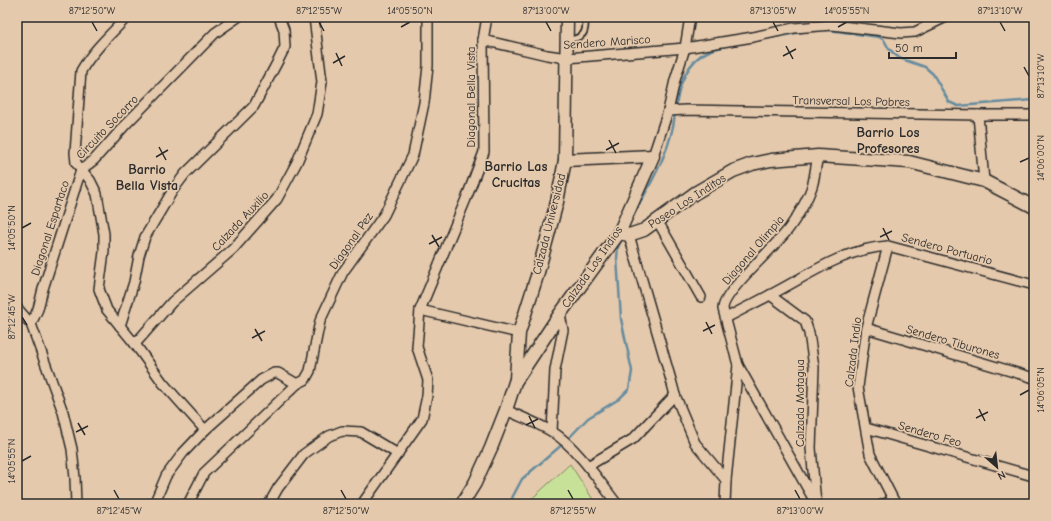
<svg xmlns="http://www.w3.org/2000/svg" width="1051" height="521" viewBox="0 0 1051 521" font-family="'Comic Neue',sans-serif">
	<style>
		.green { fill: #c8e198; stroke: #7a8662 }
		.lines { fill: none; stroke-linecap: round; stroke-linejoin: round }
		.stream { stroke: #658c9f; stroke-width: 2.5 }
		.lane-casing { stroke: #2b2b2b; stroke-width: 8 }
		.street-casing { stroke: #2b2b2b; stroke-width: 12 }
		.secondary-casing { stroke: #2b2b2b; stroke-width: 15 }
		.lane { stroke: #e5c9ac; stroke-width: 4.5 }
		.street { stroke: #e5c9ac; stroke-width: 9 }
		.secondary { stroke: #e5c9ac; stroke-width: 12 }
		.ticks { fill: none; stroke: #2b2b2b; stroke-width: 1.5 }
		.labels { text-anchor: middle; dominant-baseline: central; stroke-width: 3.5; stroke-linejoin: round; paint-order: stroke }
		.street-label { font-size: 12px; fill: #2b2b2b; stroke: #e5c9ac }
		.quarter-label { font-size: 14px; font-weight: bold; fill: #2b2b2b; stroke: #e5c9ac }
		.neatline { fill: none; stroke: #2b2b2b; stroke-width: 1.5 }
		.ticks-label { font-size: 10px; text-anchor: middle; fill: #2b2b2b }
	</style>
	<rect width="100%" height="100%" fill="#e5c9ac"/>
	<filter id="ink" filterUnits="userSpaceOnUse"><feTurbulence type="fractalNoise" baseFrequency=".025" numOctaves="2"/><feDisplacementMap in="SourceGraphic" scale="8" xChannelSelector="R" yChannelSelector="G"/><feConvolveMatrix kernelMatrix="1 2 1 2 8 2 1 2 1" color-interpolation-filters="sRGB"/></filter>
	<g filter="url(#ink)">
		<polygon class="green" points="570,464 596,504 526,504"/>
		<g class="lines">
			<g class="stream">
				<polyline points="820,30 829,30 879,37 884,40 889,49 899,58 925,67 933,74 949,102 958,106 1034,100"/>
				<polyline points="759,40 807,31"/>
				<path d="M676,108C678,87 687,60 709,51C719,47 732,45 742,43"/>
				<path d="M632,218C649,186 672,150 675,113"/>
				<polyline points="567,440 588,418 619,399 629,389 632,371 621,319 617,258 618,247 623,237"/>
				<polyline points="510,504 513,496 522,479 564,443"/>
			</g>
			<defs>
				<path id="lane" d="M567,40C584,38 587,33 585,17"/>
				<g id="street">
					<path d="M127,17C111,34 93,50 81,71L75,153L76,163L90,180L97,194L104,234V252L99,289L107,310L135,344L163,383L205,430"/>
					<polyline points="483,40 547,55 567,58 685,48 753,37 794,28 832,25 901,33 915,32 946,17"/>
					<polyline points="668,111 686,110 978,115 1034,115"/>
					<polyline points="978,115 984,181"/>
					<polyline points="653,156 668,111 675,80 685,48 690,17"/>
					<polyline points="81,170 94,160 127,123 215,33 238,17"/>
					<polyline points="657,220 701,297"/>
					<polyline points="629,235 671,380 675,395 695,443 726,480"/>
					<polyline points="888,246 866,328 858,387 870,454 894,501 897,504"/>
					<polyline points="770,295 805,321 809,333 814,367 811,448 816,504"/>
					<polyline points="17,308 31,324 63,412 72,449 75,478 76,504"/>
					<polyline points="420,310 519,333"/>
					<path d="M726,318C741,310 755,303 770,295C809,275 843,249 888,246L1034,285"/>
					<polyline points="31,324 38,309 43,289 81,170"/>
					<polyline points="120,326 134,282 139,256 145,237 173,190 185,174 254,106 279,59 285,47 284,30 279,17"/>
					<polyline points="866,328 1034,378"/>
					<polyline points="135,344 172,302 233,249 277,199 297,162 317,114 322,82 314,17"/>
					<polyline points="738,365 814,500"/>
					<path d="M506,410C521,417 537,423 551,431C575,445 600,482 617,504"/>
					<polyline points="866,428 1033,476"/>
					<polyline points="552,431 555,370 563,330 560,314"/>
					<polyline points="588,466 633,439 675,395"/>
					<polyline points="154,504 166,476 183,453 205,430 261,380 274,373 278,373 297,384"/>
					<polyline points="188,504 204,473 297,384 305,380 310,371 320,321 343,272 384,215 413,155 424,103 428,66 428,17"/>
					<polyline points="269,504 278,488 304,454 329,436 342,431 361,432 398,454"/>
					<polyline points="362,504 422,419 427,396 428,380 417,347 420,310 466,199 484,152 483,40 487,17"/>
					<path d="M725,504L726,480L738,365L723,309C723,291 778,245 790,227C799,214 809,198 813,183C815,174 816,165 818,156"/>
					<polyline points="883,504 894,501"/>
				</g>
				<g id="secondary">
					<polyline points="619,233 629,235 644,230 695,193 733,171 752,164 771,160 818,156 909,162 984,181 1034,207"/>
					<polyline points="516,379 519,333 537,276 557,202 565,160 567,17"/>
					<polyline points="462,504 475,483 491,448 506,410 515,382 560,314 619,233 653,156 565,160"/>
				</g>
			</defs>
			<use href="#lane" class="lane-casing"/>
			<use href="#street" class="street-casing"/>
			<use href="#secondary" class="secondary-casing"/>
			<use href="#lane" class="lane"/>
			<use href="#street" class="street"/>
			<use href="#secondary" class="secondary"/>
		</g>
	</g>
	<path class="ticks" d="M92,22L97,31M319,22L324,31M546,22L551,31M773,22L778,31M1000,22L1005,31M401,27L410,22M838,27L847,22M786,46L793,59M336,53L342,66M783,56L796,49M333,63L345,56M1024,67L1029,76M609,140L616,153M159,147L166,160M606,150L619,143M156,157L168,150M1020,162L1029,158M22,228L31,223M883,228L889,240M432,235L439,247M880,237L892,231M429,244L442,237M22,317L27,325M706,322L712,334M255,329L262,341M703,331L715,325M252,338L265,331M1020,395L1029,390M979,409L985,421M529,416L535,428M976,418L988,412M78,423L85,435M526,425L538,419M76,432L88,426M22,461L31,456M114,490L119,499M341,490L346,499M568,490L573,499M795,490L800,499"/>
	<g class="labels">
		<g class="street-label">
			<text transform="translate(607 42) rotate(-4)">Sendero Marisco</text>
			<text transform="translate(471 97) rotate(-90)">Diagonal Bella Vista</text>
			<text transform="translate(851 101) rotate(1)">Transversal Los Pobres</text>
			<text transform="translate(107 127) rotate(-46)">Circuito Socorro</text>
			<text transform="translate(687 201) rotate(-33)">Paseo Los Inditos</text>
			<text transform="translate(240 221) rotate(-47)">Calzada Auxilio</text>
			<text transform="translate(549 224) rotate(-76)">Calzada Universidad</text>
			<text transform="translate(50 228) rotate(-72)">Diagonal Espartaco</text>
			<text transform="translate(351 241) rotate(-55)">Diagonal Pez</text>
			<text transform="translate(947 249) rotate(15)">Sendero Portuario</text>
			<text transform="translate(753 250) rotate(-49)">Diagonal Olimpia</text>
			<text transform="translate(592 267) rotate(-55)">Calzada Los Indios</text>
			<text transform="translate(953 342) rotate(16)">Sendero Tiburones</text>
			<text transform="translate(853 352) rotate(-83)">Calzada Indio</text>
			<text transform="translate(800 403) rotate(-90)">Calzada Motagua</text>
			<text transform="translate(930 434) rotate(16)">Sendero Feo</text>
		</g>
		<g class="quarter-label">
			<text x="888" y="132">Barrio Los<tspan x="888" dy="16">Profesores</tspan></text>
			<text x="516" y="166">Barrio Las<tspan x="516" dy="16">Crucitas</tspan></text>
			<text x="147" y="169">Barrio<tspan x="147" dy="16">Bella Vista</tspan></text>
		</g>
	</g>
	<rect width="1051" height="521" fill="none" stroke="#e5c9ac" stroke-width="44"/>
	<g transform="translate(997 467) rotate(152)" stroke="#e5c9ac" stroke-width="3" paint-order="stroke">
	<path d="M0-3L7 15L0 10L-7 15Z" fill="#2b2b2b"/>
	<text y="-6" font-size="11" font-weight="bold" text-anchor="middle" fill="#2b2b2b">N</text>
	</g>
	<path d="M889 52v6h67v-6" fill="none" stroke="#2b2b2b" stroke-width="2"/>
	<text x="895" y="52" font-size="12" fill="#2b2b2b" stroke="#e5c9ac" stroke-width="3" paint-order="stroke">50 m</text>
	<rect x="22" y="22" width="1007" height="477" class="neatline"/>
	<g class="ticks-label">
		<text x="92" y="14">87°12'50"W</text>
		<text x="319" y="14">87°12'55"W</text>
		<text x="410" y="14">14°05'50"N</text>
		<text x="546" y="14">87°13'00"W</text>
		<text x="773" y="14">87°13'05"W</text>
		<text x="847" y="14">14°05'55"N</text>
		<text x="1000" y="14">87°13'10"W</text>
		<text transform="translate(1040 76) rotate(-90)" y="4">87°13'10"W</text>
		<text transform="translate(1040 158) rotate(-90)" y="4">14°06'00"N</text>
		<text transform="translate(11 228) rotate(-90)" y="4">14°05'50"N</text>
		<text transform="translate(11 317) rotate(-90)" y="4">87°12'45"W</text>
		<text transform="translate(1040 390) rotate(-90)" y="4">14°06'05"N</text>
		<text transform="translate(11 461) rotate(-90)" y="4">14°05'55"N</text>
		<text x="119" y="514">87°12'45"W</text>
		<text x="346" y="514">87°12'50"W</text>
		<text x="573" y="514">87°12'55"W</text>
		<text x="800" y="514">87°13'00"W</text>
	</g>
</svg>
